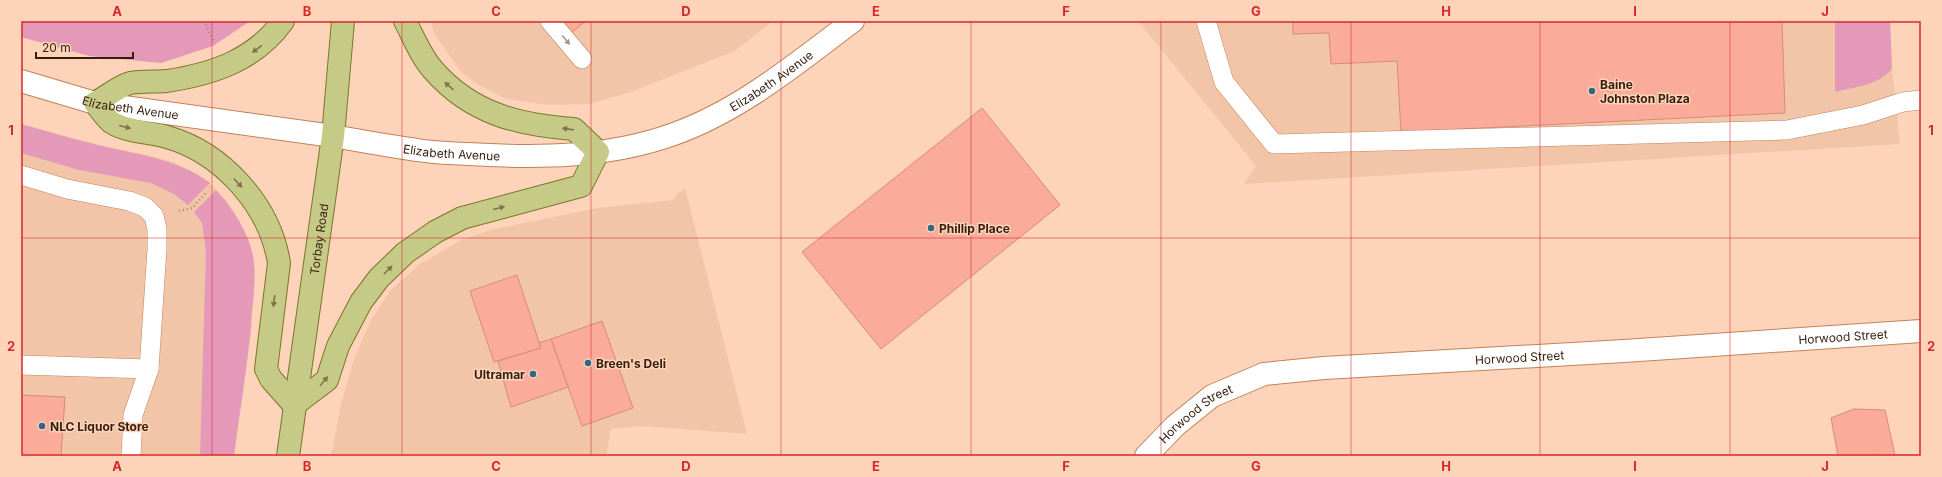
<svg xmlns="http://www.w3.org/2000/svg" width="1942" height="477" viewBox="0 0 1942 477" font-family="Inter,sans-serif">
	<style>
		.built { fill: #f2c5a9 }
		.green { fill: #e399b7 }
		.building { fill: #faab9a; stroke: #d78b7a }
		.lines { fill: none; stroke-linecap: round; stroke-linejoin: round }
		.lane-casing { stroke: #c28259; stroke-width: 20 }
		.street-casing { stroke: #c28259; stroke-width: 24 }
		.secondary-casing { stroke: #c28259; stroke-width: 24 }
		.primary-casing { stroke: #7a7628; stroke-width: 24 }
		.path { stroke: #a7856f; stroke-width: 2.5; stroke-dasharray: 1 3; stroke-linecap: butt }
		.lane { stroke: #fff; stroke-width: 19 }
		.street { stroke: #fff; stroke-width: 22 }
		.secondary { stroke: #fff; stroke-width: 22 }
		.primary { stroke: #c5ca87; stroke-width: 22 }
		.oneway { fill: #a59992 }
		.oneway2 { fill: #7e744a }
		.grid { fill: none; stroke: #d62828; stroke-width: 1; stroke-opacity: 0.55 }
		.poi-dot { fill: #316782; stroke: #fdd4ba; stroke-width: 1.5 }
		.labels { text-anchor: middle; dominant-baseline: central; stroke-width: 3; stroke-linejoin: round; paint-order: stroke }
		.street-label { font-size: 12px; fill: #361d0c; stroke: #fdd4ba }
		.poi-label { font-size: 12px; font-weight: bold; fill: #361d0c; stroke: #fdd4ba; text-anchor: start }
		.neatline { fill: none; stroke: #d62828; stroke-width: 1.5 }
		.grid-label { font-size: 13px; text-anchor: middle; font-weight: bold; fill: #d62828 }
	</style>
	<rect width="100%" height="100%" fill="#fdd4ba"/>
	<g class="built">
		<polygon points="431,21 773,21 735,51 631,92 589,104 549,105 506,99 477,84 461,72 434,33"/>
		<polygon points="1138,21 1890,21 1892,69 1900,144 1244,184 1256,166"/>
		<polygon points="21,124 99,145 152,156 173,162 199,175 210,183 226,201 237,218 246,235 253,255 255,273 251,333 234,456 21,456"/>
		<polygon points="685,188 747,434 640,426 611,429 606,456 331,456 341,404 354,359 371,320 391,290 420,264 461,240 494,229 597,208 673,200 677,194"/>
	</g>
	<g class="green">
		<polygon points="21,21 250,21 213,46 161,63 89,56 21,37"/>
		<path d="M1836,21H1890L1892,69C1879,85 1854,87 1835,92V24Z"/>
		<path d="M21,124C47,131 72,139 98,145C138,155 176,158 210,183L188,205L174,194L151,183L79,170L21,153Z"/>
		<path d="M216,190C233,208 248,232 253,256C256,274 254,293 252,311C249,359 240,408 234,456H200L206,251L202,223L194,212Z"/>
	</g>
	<g class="building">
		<polygon points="560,21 586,21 571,33"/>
		<polygon points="1293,21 1782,21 1785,113 1401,132 1397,61 1331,64 1329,33 1293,34"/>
		<polygon points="982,108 1060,205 881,349 802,252"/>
		<polygon points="517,275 541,348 494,362 470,291"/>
		<polygon points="602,321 633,408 582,426 551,339"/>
		<polygon points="551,339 568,387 511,407 498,361 541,348 539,343"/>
		<polygon points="21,395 65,397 61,456 21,456"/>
		<polygon points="1854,409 1885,410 1895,455 1838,456 1831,418"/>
	</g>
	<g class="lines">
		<defs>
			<g id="lane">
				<polyline points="550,21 582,59"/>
				<polyline points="1206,21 1224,82 1274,144 1787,130 1863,115 1903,102 1921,100"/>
				<polyline points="21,175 67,189 129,201 145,207 154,216 157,229 157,249 149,369 133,415 131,456"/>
				<polyline points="21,365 149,369"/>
			</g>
			<g id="street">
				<path id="s1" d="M21,81L95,103L333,136"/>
				<path id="s2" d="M1146,456L1175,426L1212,396L1264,374L1324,368L1624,351L1921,331"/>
			</g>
			<g id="secondary">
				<path id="s3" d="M333,136C361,141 389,146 417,150C433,153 451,153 468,154C537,158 608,158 674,134C741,110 797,63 853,21"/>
			</g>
			<g id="primary">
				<path d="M283,21C255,60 213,74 167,81C155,82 142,81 130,83C119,86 106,97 95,103C100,109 105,117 111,122C126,132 150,132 167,137C223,153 270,206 279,263L266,369L271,379L294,405"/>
				<path d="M294,405L327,380L338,346L361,302L379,278L405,253L435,232L462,218L581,186L598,152L574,129C519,125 472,114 434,71C421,57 414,38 405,21"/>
				<path id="s4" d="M288,456L333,136L343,21"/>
			</g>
		</defs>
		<use href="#lane" class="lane-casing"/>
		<use href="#street" class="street-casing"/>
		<use href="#secondary" class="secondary-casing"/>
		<use href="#primary" class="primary-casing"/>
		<g class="path">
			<polyline points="204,21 213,40"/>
			<polyline points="179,211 192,208 207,192"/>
		</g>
		<use href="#lane" class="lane"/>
		<use href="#street" class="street"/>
		<use href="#secondary" class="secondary"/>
		<use href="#primary" class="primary"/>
	</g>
	<defs><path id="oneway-solid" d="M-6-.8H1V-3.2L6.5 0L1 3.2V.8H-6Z"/></defs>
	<use class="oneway" href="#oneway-solid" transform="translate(566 40) rotate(49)"/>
	<g class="oneway2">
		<use href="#oneway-solid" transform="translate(257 49) rotate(144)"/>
		<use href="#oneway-solid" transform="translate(449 86) rotate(-139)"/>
		<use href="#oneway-solid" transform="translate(125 127) rotate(14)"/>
		<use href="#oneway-solid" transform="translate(568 129) rotate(-171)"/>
		<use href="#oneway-solid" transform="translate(238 183) rotate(47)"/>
		<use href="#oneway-solid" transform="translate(499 208) rotate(-15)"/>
		<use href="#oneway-solid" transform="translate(388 270) rotate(-45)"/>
		<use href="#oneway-solid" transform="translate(274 301) rotate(98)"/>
		<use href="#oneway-solid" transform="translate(324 381) rotate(-51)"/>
	</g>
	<path class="grid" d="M212,21V456M402,21V456M591,21V456M781,21V456M971,21V456M1161,21V456M1351,21V456M1540,21V456M1730,21V456M21,238H1921"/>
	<g class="poi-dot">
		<circle cx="1592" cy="91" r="4"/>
		<circle cx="931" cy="228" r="4"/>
		<circle cx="588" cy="363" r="4"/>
		<circle cx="533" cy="374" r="4"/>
		<circle cx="42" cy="426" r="4"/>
	</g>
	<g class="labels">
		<g class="street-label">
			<text stroke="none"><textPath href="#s3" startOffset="456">Elizabeth Avenue</textPath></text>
			<text stroke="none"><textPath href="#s1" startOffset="113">Elizabeth Avenue</textPath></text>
			<text stroke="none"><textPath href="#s3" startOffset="120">Elizabeth Avenue</textPath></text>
			<text stroke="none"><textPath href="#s4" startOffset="219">Torbay Road</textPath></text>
			<text stroke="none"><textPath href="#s2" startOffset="726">Horwood Street</textPath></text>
			<text stroke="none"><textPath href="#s2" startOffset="402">Horwood Street</textPath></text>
			<text stroke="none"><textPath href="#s2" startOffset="66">Horwood Street</textPath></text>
		</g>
		<g class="poi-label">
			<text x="1600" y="84">Baine<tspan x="1600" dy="14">Johnston Plaza</tspan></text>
			<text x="939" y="228">Phillip Place</text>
			<text x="596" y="363">Breen's Deli</text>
			<text x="525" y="374" text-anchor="end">Ultramar</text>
			<text x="50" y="426">NLC Liquor Store</text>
		</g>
	</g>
	<rect width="1942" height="477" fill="none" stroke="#fdd4ba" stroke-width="44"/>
	<path d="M36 52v6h97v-6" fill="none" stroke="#361d0c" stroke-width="2"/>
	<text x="42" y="52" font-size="12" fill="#361d0c" stroke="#fdd4ba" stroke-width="3" paint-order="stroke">20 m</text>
	<rect x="22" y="22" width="1898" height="433" class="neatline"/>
	<g class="grid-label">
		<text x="117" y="16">A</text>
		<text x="307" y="16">B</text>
		<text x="496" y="16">C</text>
		<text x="686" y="16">D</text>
		<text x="876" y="16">E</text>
		<text x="1066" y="16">F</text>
		<text x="1256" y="16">G</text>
		<text x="1446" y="16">H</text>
		<text x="1635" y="16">I</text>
		<text x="1825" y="16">J</text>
		<text x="11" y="135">1</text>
		<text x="1931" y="135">1</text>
		<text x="11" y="351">2</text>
		<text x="1931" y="351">2</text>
		<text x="117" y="471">A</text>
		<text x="307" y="471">B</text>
		<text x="496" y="471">C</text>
		<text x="686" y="471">D</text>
		<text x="876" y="471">E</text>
		<text x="1066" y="471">F</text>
		<text x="1256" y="471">G</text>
		<text x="1446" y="471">H</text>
		<text x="1635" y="471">I</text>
		<text x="1825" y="471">J</text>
	</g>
</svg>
